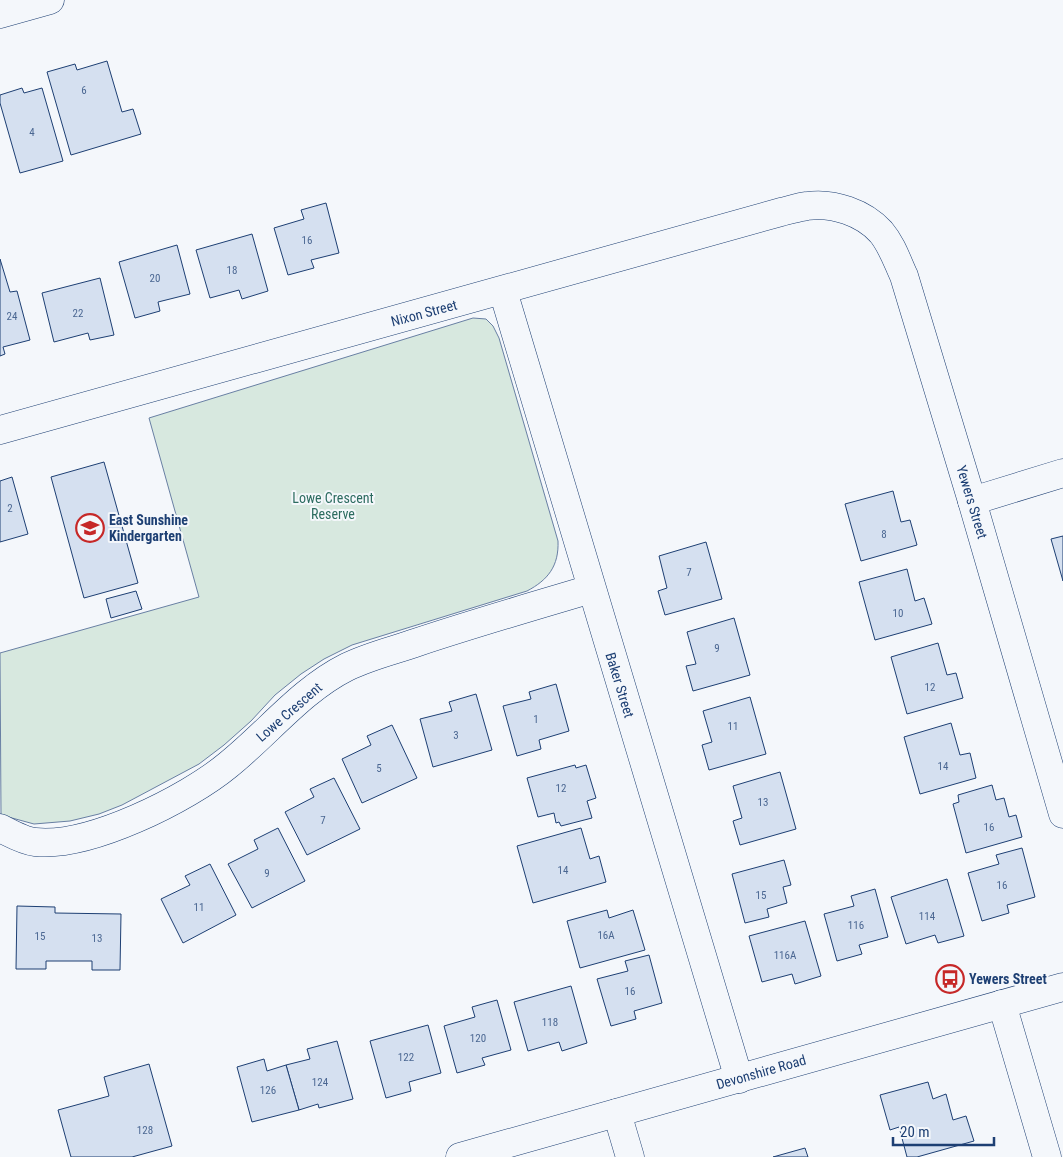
<svg xmlns="http://www.w3.org/2000/svg" width="1063" height="1157" viewBox="0 0 1063 1157" font-family="'Roboto Condensed',sans-serif">
	<style>
		.green { fill: #d7e8df; stroke: #687fa3 }
		.building { fill: #d5e0f0; stroke: #1d3f73 }
		.lines { fill: none; stroke-linecap: round; stroke-linejoin: round }
		.street-casing { stroke: #1d3f73; stroke-width: 29 }
		.secondary-casing { stroke: #1d3f73; stroke-width: 29 }
		.street { stroke: #f4f7fb; stroke-width: 28 }
		.secondary { stroke: #f4f7fb; stroke-width: 28 }
		.labels { text-anchor: middle; dominant-baseline: central; stroke-width: 4; stroke-linejoin: round; paint-order: stroke }
		.number-label { font-size: 11px; fill: #4b6792 }
		.street-label { font-size: 14px; fill: #1d3f73; stroke: #f4f7fb }
		.park-label { font-size: 14px; fill: #2c6c60; stroke: #f4f7fb }
		.poi-label { font-size: 14px; font-weight: bold; fill: #1d3f73; stroke: #f4f7fb; text-anchor: start }
	</style>
	<rect width="100%" height="100%" fill="#f4f7fb"/>
	<path class="green" d="M473,318L486,319L493,326L499,338L558,541C559,566 548,580 527,591L352,645L324,659L301,674L275,695L251,721L224,745L199,764L122,805L99,814L70,821L34,824L1,815L0,653L199,597L149,418Z"/>
	<g class="building">
		<polygon points="107,61 122,112 133,109 141,134 71,155 47,72 75,64 77,70"/>
		<polygon points="22,88 24,93 42,88 63,161 20,173 0,103 0,95"/>
		<polygon points="326,203 339,253 311,260 314,268 288,275 274,228 304,219 301,210"/>
		<polygon points="252,234 268,291 242,299 239,290 210,298 196,250"/>
		<polygon points="177,245 190,294 158,302 160,311 135,318 119,262"/>
		<polygon points="0,259 10,292 17,291 30,340 3,347 5,354 0,356"/>
		<polygon points="100,278 114,335 90,340 88,333 54,342 42,293"/>
		<polygon points="104,462 138,583 84,598 51,477"/>
		<polygon points="12,477 28,534 0,542 0,481"/>
		<polygon points="893,491 901,522 910,520 917,545 861,561 845,504"/>
		<polygon points="1063,536 1063,581 1051,539"/>
		<polygon points="706,542 722,599 665,615 658,591 667,588 659,556"/>
		<polygon points="907,569 915,601 924,598 932,624 875,640 859,582"/>
		<polygon points="136,591 142,609 111,618 106,599"/>
		<polygon points="734,618 750,675 693,691 686,666 696,664 687,632"/>
		<polygon points="938,643 947,675 956,673 963,698 907,714 891,657"/>
		<polygon points="556,684 569,731 539,740 541,749 517,756 503,706 531,699 529,692"/>
		<polygon points="476,694 492,750 433,767 420,719 452,711 449,702"/>
		<polygon points="750,697 766,754 709,770 702,745 712,742 703,711"/>
		<polygon points="951,723 960,755 970,753 976,778 920,794 904,737"/>
		<polygon points="392,725 417,778 362,803 342,759 371,745 367,736"/>
		<polygon points="575,765 576,768 586,765 596,798 587,801 592,818 561,826 559,822 556,823 554,813 538,817 527,778"/>
		<polygon points="780,772 796,829 740,845 733,821 742,818 733,786"/>
		<polygon points="334,778 360,829 307,855 285,812 314,797 310,789"/>
		<polygon points="992,785 996,800 1004,798 1009,817 1016,815 1022,837 966,853 953,804 959,802 958,795"/>
		<polygon points="278,828 305,881 252,908 228,864 258,849 254,840"/>
		<polygon points="581,828 590,859 599,856 606,882 533,903 517,846"/>
		<polygon points="1022,848 1035,897 1007,905 1009,913 982,921 968,873 999,864 996,855"/>
		<polygon points="784,860 791,885 783,887 787,903 767,909 769,917 745,923 732,874"/>
		<polygon points="210,864 236,915 183,943 161,899 190,885 185,876"/>
		<polygon points="947,879 964,936 938,943 935,935 906,944 891,897"/>
		<polygon points="875,889 888,937 859,945 862,954 837,961 824,914 854,906 851,896"/>
		<polygon points="17,906 55,907 55,913 121,914 120,970 92,970 92,961 46,961 46,969 16,969"/>
		<polygon points="607,910 609,918 633,910 645,950 580,968 567,921"/>
		<polygon points="805,921 821,976 795,984 792,974 762,982 749,936"/>
		<polygon points="649,955 662,1003 634,1011 636,1019 611,1026 597,979 628,971 625,961"/>
		<polygon points="571,986 587,1043 562,1051 559,1042 528,1051 514,1002"/>
		<polygon points="497,1000 511,1050 482,1058 485,1065 457,1073 444,1026 475,1017 472,1007"/>
		<polygon points="428,1025 441,1073 409,1082 411,1091 386,1098 370,1041"/>
		<polygon points="337,1041 353,1099 319,1108 318,1104 299,1110 286,1065 310,1059 307,1049"/>
		<polygon points="264,1059 267,1071 286,1065 299,1110 252,1122 237,1067"/>
		<polygon points="149,1064 172,1146 132,1157 71,1157 58,1110 109,1096 104,1077"/>
		<polygon points="928,1082 933,1099 946,1094 953,1120 966,1116 974,1141 917,1157 907,1157 899,1127 890,1130 880,1095"/>
		<polygon points="805,1148 808,1157 773,1157"/>
	</g>
	<g class="lines">
		<defs>
			<g id="street">
				<polyline points="0,14 50,0"/>
				<polyline points="503,291 739,1079"/>
				<path d="M0,430L781,212C790,210 799,207 807,206C833,202 864,213 881,232C892,245 897,261 904,276L972,501L1063,814"/>
				<polyline points="972,501 1063,473"/>
				<path d="M0,828C10,833 24,841 35,842C89,848 187,799 228,765C268,733 301,690 347,667C369,656 395,650 418,642C475,623 534,606 591,589"/>
				<polyline points="1002,1004 1047,1157"/>
				<polyline points="617,1113 630,1157"/>
			</g>
			<polyline id="secondary" points="460,1157 1063,987"/>
		</defs>
		<use href="#street" class="street-casing"/>
		<use href="#secondary" class="secondary-casing"/>
		<use href="#street" class="street"/>
		<use href="#secondary" class="secondary"/>
	</g>
	<defs>
		<symbol id="school-ring" viewBox="-11 -11 22 22"><circle r="9.5" fill="#f4f7fb" stroke="#c62828" stroke-width="1.5"/><path d="M0-5L7-2L0 1L-7-2ZM-4 1L0 2.5L4 1V4Q0 6-4 4Z" fill="#c62828"/></symbol>
		<symbol id="bus-ring" viewBox="-11 -11 22 22"><circle r="9.5" fill="#f4f7fb" stroke="#c62828" stroke-width="1.5"/><path d="M-5-6H5V4H4V6H2V4H-2V6H-4V4H-5ZM-3.5-4V0h7V-4ZM-3.5 1.2v1.5H-2V1.2ZM2 1.2v1.5H3.5V1.2Z" fill="#c62828"/></symbol>
	</defs>
	<g fill-rule="evenodd">
		<use href="#school-ring" x="74" y="512" width="32" height="32"/>
		<use href="#bus-ring" x="934" y="963" width="32" height="32"/>
	</g>
	<g class="labels">
		<g class="number-label">
			<text x="84" y="90">6</text>
			<text x="32" y="132">4</text>
			<text x="307" y="240">16</text>
			<text x="232" y="270">18</text>
			<text x="155" y="278">20</text>
			<text x="78" y="313">22</text>
			<text x="12" y="316">24</text>
			<text x="10" y="508">2</text>
			<text x="884" y="534">8</text>
			<text x="689" y="572">7</text>
			<text x="898" y="613">10</text>
			<text x="717" y="648">9</text>
			<text x="930" y="687">12</text>
			<text x="536" y="719">1</text>
			<text x="733" y="726">11</text>
			<text x="456" y="735">3</text>
			<text x="943" y="766">14</text>
			<text x="379" y="768">5</text>
			<text x="561" y="788">12</text>
			<text x="763" y="802">13</text>
			<text x="323" y="820">7</text>
			<text x="989" y="827">16</text>
			<text x="563" y="870">14</text>
			<text x="267" y="873">9</text>
			<text x="1002" y="885">16</text>
			<text x="761" y="895">15</text>
			<text x="199" y="907">11</text>
			<text x="927" y="916">114</text>
			<text x="856" y="925">116</text>
			<text x="606" y="935">16A</text>
			<text x="40" y="936">15</text>
			<text x="97" y="938">13</text>
			<text x="785" y="955">116A</text>
			<text x="630" y="991">16</text>
			<text x="550" y="1022">118</text>
			<text x="478" y="1038">120</text>
			<text x="406" y="1057">122</text>
			<text x="320" y="1082">124</text>
			<text x="268" y="1090">126</text>
			<text x="145" y="1130">128</text>
		</g>
		<g class="street-label">
			<text transform="translate(424 313) rotate(-15)">Nixon Street</text>
			<text transform="translate(972 502) rotate(73)">Yewers Street</text>
			<text transform="translate(620 685) rotate(73)">Baker Street</text>
			<text transform="translate(289 712) rotate(-41)">Lowe Crescent</text>
			<text transform="translate(761 1072) rotate(-16)">Devonshire Road</text>
		</g>
		<g class="park-label">
			<text x="333" y="498">Lowe Crescent<tspan x="333" dy="16">Reserve</tspan></text>
		</g>
		<g class="poi-label">
			<text x="109" y="520">East Sunshine<tspan x="109" dy="16">Kindergarten</tspan></text>
			<text x="969" y="979">Yewers Street</text>
		</g>
	</g>
	<path d="M893 1137v8h101v-8" fill="none" stroke="#1d3f73" stroke-width="2.5"/>
	<text x="900" y="1137" font-size="15" fill="#1d3f73" stroke="#f4f7fb" stroke-width="4" paint-order="stroke">20 m</text>
</svg>
